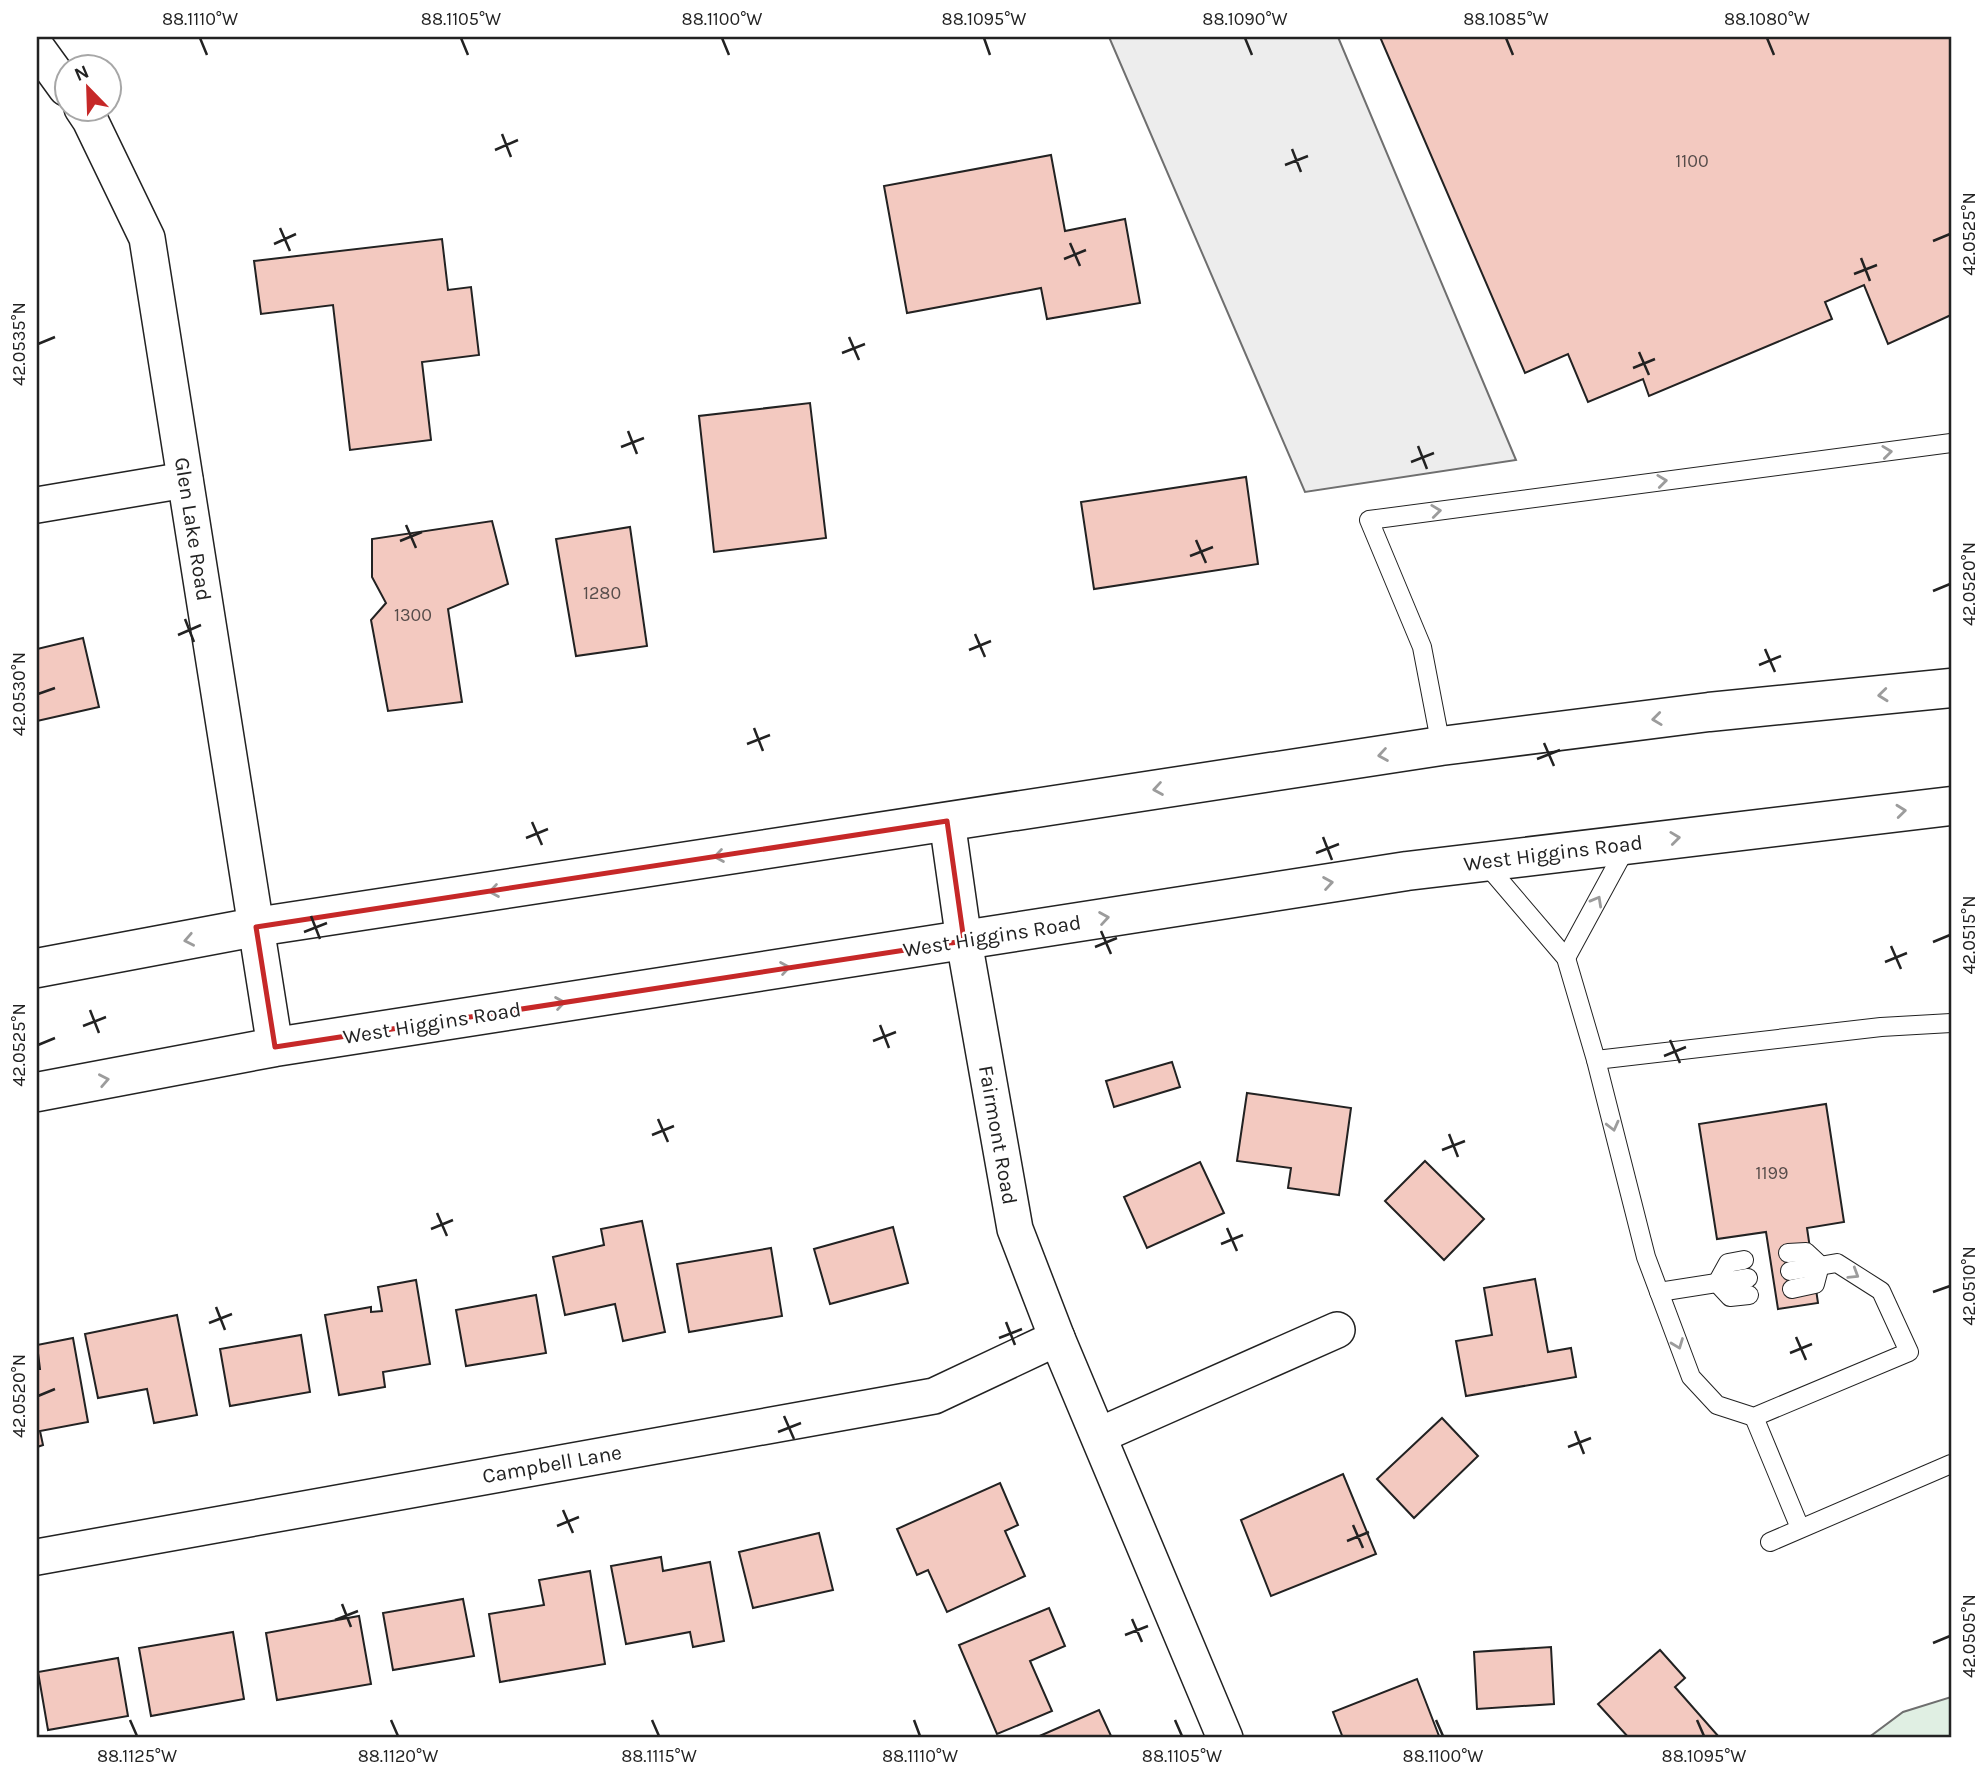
<svg xmlns="http://www.w3.org/2000/svg" width="1988" height="1775" viewBox="0 0 1988 1775" font-family="Karla,sans-serif">
	<style>
		.green { fill: #e0efe3; stroke: #6f6f6f; stroke-width: 2 }
		.parking { fill: #ededed; stroke: #6f6f6f; stroke-width: 2 }
		.building { fill: #f3c9c0; stroke: #222; stroke-width: 2 }
		.lines { fill: none; stroke-linecap: round; stroke-linejoin: round }
		.service-casing { stroke: #222; stroke-width: 20 }
		.minor-casing { stroke: #222; stroke-width: 38 }
		.primary-casing { stroke: #222; stroke-width: 41 }
		.service { stroke: #fff; stroke-width: 18 }
		.minor { stroke: #fff; stroke-width: 35 }
		.primary { stroke: #fff; stroke-width: 38 }
		.oneway { stroke: #9c9c9c }
		.marked { fill: none; stroke: #c62828; stroke-width: 5; stroke-linejoin: round }
		.ticks { fill: none; stroke: #222; stroke-width: 2.5 }
		.labels { text-anchor: middle; dominant-baseline: central; stroke-width: 5; stroke-linejoin: round; paint-order: stroke }
		.number-label { font-size: 18px; fill: #564c4a }
		.street-label { font-size: 21px; fill: #222; stroke: #fff }
		.neatline { fill: none; stroke: #222; stroke-width: 2.5 }
		.ticks-label { font-size: 18px; text-anchor: middle; fill: #222 }
	</style>
	<rect width="100%" height="100%" fill="#fff"/>
	<polygon class="green" points="1951,1697 1951,1738 1868,1738 1903,1712"/>
	<polygon class="parking" points="1109,37 1338,37 1516,460 1305,492"/>
	<g class="building">
		<polygon points="1380,37 1951,37 1951,315 1888,344 1864,285 1825,302 1832,319 1649,396 1643,379 1588,402 1568,354 1525,373"/>
		<polygon points="1051,155 1065,231 1125,219 1140,303 1047,319 1041,288 907,313 884,186"/>
		<polygon points="442,239 448,290 471,287 479,355 422,362 431,440 350,450 333,305 261,314 254,261"/>
		<polygon points="810,403 826,538 714,552 699,416"/>
		<polygon points="1246,477 1258,564 1094,589 1081,502"/>
		<polygon points="492,521 508,584 448,609 462,702 388,711 371,620 386,603 372,577 372,539"/>
		<polygon points="630,527 647,646 576,656 556,539"/>
		<polygon points="83,638 99,707 37,721 37,649"/>
		<polygon points="1172,1062 1180,1087 1114,1107 1106,1081"/>
		<polygon points="1247,1093 1351,1108 1339,1195 1288,1188 1291,1168 1237,1161"/>
		<polygon points="1826,1104 1844,1222 1807,1228 1818,1303 1778,1309 1766,1232 1717,1239 1699,1124"/>
		<polygon points="1425,1161 1484,1219 1444,1260 1385,1201"/>
		<polygon points="1200,1162 1224,1213 1147,1248 1124,1197"/>
		<polygon points="642,1221 665,1332 623,1341 615,1304 565,1315 553,1257 604,1245 601,1229"/>
		<polygon points="893,1227 908,1283 830,1304 814,1249"/>
		<polygon points="771,1248 782,1316 689,1332 677,1264"/>
		<polygon points="1535,1279 1548,1352 1571,1348 1576,1377 1466,1396 1456,1341 1492,1335 1484,1288"/>
		<polygon points="416,1280 430,1364 383,1372 385,1387 339,1395 325,1315 371,1307 371,1312 382,1311 378,1287"/>
		<polygon points="536,1295 546,1353 466,1366 456,1310"/>
		<polygon points="177,1315 197,1415 154,1423 147,1389 98,1398 85,1334"/>
		<polygon points="301,1335 310,1392 230,1406 220,1349"/>
		<polygon points="73,1338 88,1422 40,1431 43,1445 37,1447 37,1369 40,1369 37,1345"/>
		<polygon points="1442,1418 1478,1456 1414,1518 1377,1479"/>
		<polygon points="1343,1474 1376,1554 1271,1596 1241,1520"/>
		<polygon points="1000,1483 1018,1525 1005,1531 1025,1576 947,1612 928,1570 917,1575 897,1529"/>
		<polygon points="819,1533 833,1590 753,1608 739,1552"/>
		<polygon points="661,1557 663,1571 710,1562 724,1641 693,1647 690,1632 626,1644 611,1566"/>
		<polygon points="590,1571 605,1664 500,1682 489,1614 544,1605 539,1580"/>
		<polygon points="463,1599 474,1656 393,1670 383,1613"/>
		<polygon points="1049,1608 1065,1646 1030,1661 1052,1711 997,1734 959,1645"/>
		<polygon points="359,1616 371,1684 277,1700 266,1633"/>
		<polygon points="233,1632 244,1699 151,1716 139,1648"/>
		<polygon points="1551,1647 1554,1704 1477,1709 1474,1652"/>
		<polygon points="1660,1650 1685,1678 1675,1687 1719,1737 1718,1738 1629,1738 1598,1704"/>
		<polygon points="118,1658 128,1716 48,1730 38,1672"/>
		<polygon points="1417,1679 1439,1736 1343,1738 1333,1712"/>
		<polygon points="1099,1710 1112,1738 1035,1738"/>
	</g>
	<g class="lines">
		<defs>
			<g id="service">
				<polyline points="1441,746 1422,647 1369,520 1951,443"/>
				<polyline points="1484,862 1566,958 1596,1060 1646,1257 1691,1377 1717,1405 1754,1417 1909,1352 1881,1291 1837,1263 1790,1271"/>
				<polyline points="1566,958 1628,844"/>
				<polyline points="1596,1060 1881,1027 1951,1023"/>
				<polyline points="1788,1253 1806,1252 1820,1265 1815,1284 1792,1289"/>
				<polyline points="1744,1260 1728,1263 1717,1283 1730,1297 1749,1295"/>
				<polyline points="1659,1292 1748,1278"/>
				<polyline points="1754,1417 1800,1528"/>
				<polyline points="1770,1542 1951,1464"/>
			</g>
			<g id="minor">
				<polyline points="37,48 66,88"/>
				<polyline points="82,108 90,120 147,238 275,1047"/>
				<polyline points="37,505 185,480"/>
				<polyline points="947,821 964,941 1015,1229 1057,1338 1225,1738"/>
				<polyline points="1100,1435 1337,1330"/>
				<polyline points="37,1557 934,1396 1057,1338"/>
			</g>
			<g id="primary">
				<polyline points="37,968 256,927 1441,746 1709,712 1951,688"/>
				<polyline points="37,1092 275,1047 1407,871 1951,806"/>
			</g>
		</defs>
		<use href="#service" class="service-casing"/>
		<use href="#minor" class="minor-casing"/>
		<use href="#primary" class="primary-casing"/>
		<use href="#service" class="service"/>
		<use href="#minor" class="minor"/>
		<use href="#primary" class="primary"/>
	</g>
	<defs><path id="oneway-chevron" d="M-2-3.5L2.5 0L-2 3.5" fill="none" stroke-width="1.6" stroke-linecap="round" stroke-linejoin="round" transform="scale(1.75)"/></defs>
	<g class="oneway">
		<use href="#oneway-chevron" transform="translate(1887 452) rotate(-7)"/>
		<use href="#oneway-chevron" transform="translate(1662 481) rotate(-7)"/>
		<use href="#oneway-chevron" transform="translate(1436 511) rotate(-7)"/>
		<use href="#oneway-chevron" transform="translate(1883 695) rotate(174)"/>
		<use href="#oneway-chevron" transform="translate(1657 719) rotate(173)"/>
		<use href="#oneway-chevron" transform="translate(1383 755) rotate(171)"/>
		<use href="#oneway-chevron" transform="translate(1158 789) rotate(171)"/>
		<use href="#oneway-chevron" transform="translate(1901 811) rotate(-6)"/>
		<use href="#oneway-chevron" transform="translate(1675 838) rotate(-7)"/>
		<use href="#oneway-chevron" transform="translate(719 856) rotate(171)"/>
		<use href="#oneway-chevron" transform="translate(1328 883) rotate(-9)"/>
		<use href="#oneway-chevron" transform="translate(494 891) rotate(171)"/>
		<use href="#oneway-chevron" transform="translate(1597 901) rotate(-61)"/>
		<use href="#oneway-chevron" transform="translate(1104 918) rotate(-9)"/>
		<use href="#oneway-chevron" transform="translate(189 940) rotate(169)"/>
		<use href="#oneway-chevron" transform="translate(785 968) rotate(-9)"/>
		<use href="#oneway-chevron" transform="translate(560 1003) rotate(-9)"/>
		<use href="#oneway-chevron" transform="translate(104 1080) rotate(-11)"/>
		<use href="#oneway-chevron" transform="translate(1613 1126) rotate(76)"/>
		<use href="#oneway-chevron" transform="translate(1854 1274) rotate(32)"/>
		<use href="#oneway-chevron" transform="translate(1678 1344) rotate(69)"/>
	</g>
	<path class="marked" d="M947,821L964,941L275,1047L256,927Z"/>
	<path class="ticks" d="M200,38L207,55M461,38L468,55M722,38L729,55M984,38L990,55M1245,38L1252,55M1506,38L1513,55M1767,38L1774,55M502,134L511,157M1292,149L1301,172M495,150L518,140M1285,165L1308,156M280,228L290,251M1933,241L1950,234M1070,243L1080,266M274,244L296,234M1861,258L1870,281M1064,259L1086,250M1854,274L1877,265M849,337L859,360M38,344L55,337M1639,352L1649,375M842,353L865,344M1633,368L1655,359M628,431L637,454M1418,446L1427,469M621,447L644,438M1411,462L1434,453M406,525L416,548M1196,540L1206,563M400,541L422,532M1190,556L1213,547M1933,591L1950,584M185,619L194,642M975,634L985,657M178,635L201,625M1765,649L1775,672M969,650L991,641M1759,665L1781,656M38,694L55,688M754,728L763,751M1544,743L1554,766M747,744L770,735M1537,759L1560,750M532,822L542,845M1323,837L1332,860M526,838L548,829M1316,853L1339,844M311,916L320,939M1101,931L1111,954M304,932L327,923M1933,942L1950,935M1891,946L1901,969M1095,947L1117,938M1885,962L1907,953M90,1010L99,1033M880,1025L889,1048M83,1026L106,1017M1670,1040L1680,1063M873,1041L896,1032M38,1045L55,1038M1664,1056L1686,1047M658,1119L668,1142M1449,1134L1458,1157M652,1135L674,1126M1442,1150L1465,1141M437,1213L447,1236M1227,1228L1237,1251M431,1229L453,1220M1221,1244L1243,1235M1933,1292L1950,1286M216,1307L225,1330M1006,1322L1015,1345M209,1323L232,1314M1796,1337L1806,1360M999,1338L1022,1329M1790,1353L1812,1344M38,1396L55,1389M784,1416L794,1439M1575,1431L1584,1454M778,1432L801,1423M1568,1447L1591,1438M563,1510L573,1533M1353,1525L1363,1548M557,1526L579,1517M1347,1541L1369,1532M342,1604L351,1627M1132,1619L1142,1642M335,1620L358,1611M1125,1635L1148,1626M1933,1643L1950,1636M130,1720L137,1736M391,1720L398,1736M652,1720L659,1736M914,1720L920,1736M1175,1720L1182,1736M1436,1720L1443,1736M1697,1720L1704,1736"/>
	<g class="labels">
		<g class="number-label">
			<text x="1692" y="161">1100</text>
			<text x="602" y="593">1280</text>
			<text x="413" y="615">1300</text>
			<text x="1772" y="1173">1199</text>
		</g>
		<g class="street-label">
			<text transform="translate(193 529) rotate(81)">Glen Lake Road</text>
			<text transform="translate(1553 853) rotate(-7)">West Higgins Road</text>
			<text transform="translate(992 936) rotate(-9)">West Higgins Road</text>
			<text transform="translate(432 1023) rotate(-9)">West Higgins Road</text>
			<text transform="translate(998 1135) rotate(80)">Fairmont Road</text>
			<text transform="translate(552 1464) rotate(-10)">Campbell Lane</text>
		</g>
	</g>
	<rect width="1988" height="1775" fill="none" stroke="#ffffff" stroke-width="77"/>
	<g transform="translate(88 88) rotate(337)"><circle r="33" fill="#ffffff" stroke="#a7a7a7" stroke-width="2"/>
	<path d="M0-5L12 26L0 18L-12 26Z" fill="#c62828"/>
	<text y="-10" font-size="19" font-weight="bold" text-anchor="middle" fill="#222222">N</text>
	</g>
	<rect x="38" y="38" width="1912" height="1698" class="neatline"/>
	<g class="ticks-label">
		<text x="200" y="25">88.1110°W</text>
		<text x="461" y="25">88.1105°W</text>
		<text x="722" y="25">88.1100°W</text>
		<text x="984" y="25">88.1095°W</text>
		<text x="1245" y="25">88.1090°W</text>
		<text x="1506" y="25">88.1085°W</text>
		<text x="1767" y="25">88.1080°W</text>
		<text transform="translate(1969 234) rotate(-90)" y="6">42.0525°N</text>
		<text transform="translate(19 344) rotate(-90)" y="6">42.0535°N</text>
		<text transform="translate(1969 584) rotate(-90)" y="6">42.0520°N</text>
		<text transform="translate(19 694) rotate(-90)" y="6">42.0530°N</text>
		<text transform="translate(1969 935) rotate(-90)" y="6">42.0515°N</text>
		<text transform="translate(19 1045) rotate(-90)" y="6">42.0525°N</text>
		<text transform="translate(1969 1286) rotate(-90)" y="6">42.0510°N</text>
		<text transform="translate(19 1396) rotate(-90)" y="6">42.0520°N</text>
		<text transform="translate(1969 1636) rotate(-90)" y="6">42.0505°N</text>
		<text x="137" y="1762">88.1125°W</text>
		<text x="398" y="1762">88.1120°W</text>
		<text x="659" y="1762">88.1115°W</text>
		<text x="920" y="1762">88.1110°W</text>
		<text x="1182" y="1762">88.1105°W</text>
		<text x="1443" y="1762">88.1100°W</text>
		<text x="1704" y="1762">88.1095°W</text>
	</g>
</svg>
